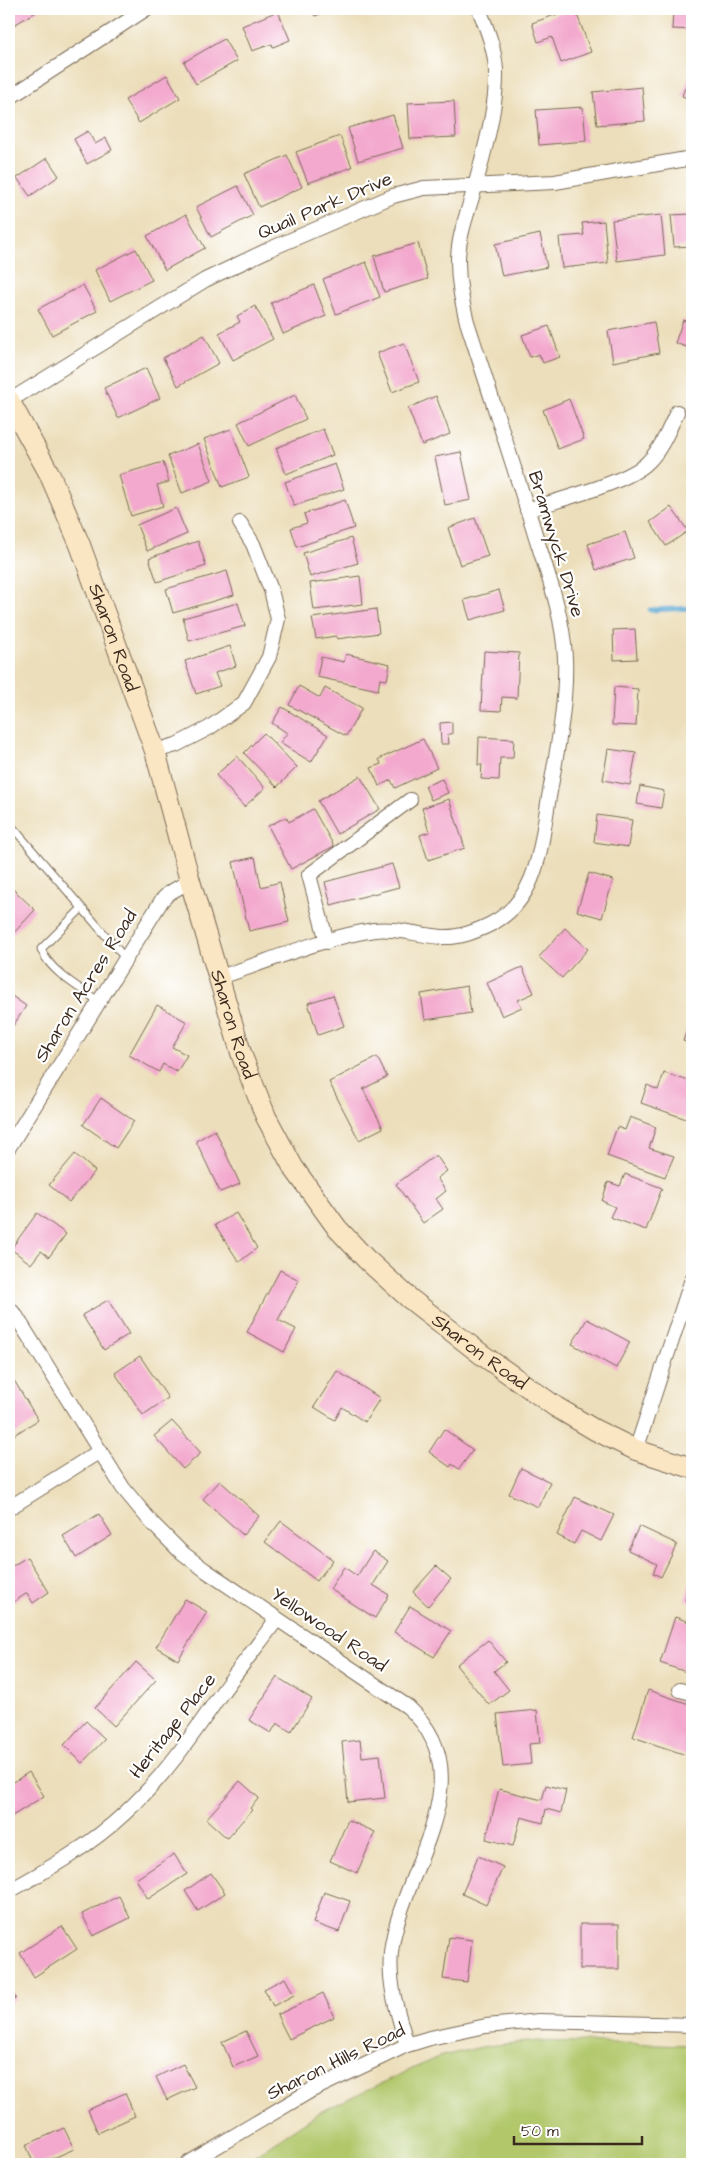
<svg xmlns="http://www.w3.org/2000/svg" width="701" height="2173" viewBox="0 0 701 2173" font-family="'Architects Daughter',sans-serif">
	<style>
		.green { fill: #b1c76b; stroke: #767844 }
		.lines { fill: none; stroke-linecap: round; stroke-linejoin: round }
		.stream { stroke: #55a4cf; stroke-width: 5 }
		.building { fill: #f3a9cd }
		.lane-casing { stroke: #796955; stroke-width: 9 }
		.street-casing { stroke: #796955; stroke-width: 16 }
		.secondary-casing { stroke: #796955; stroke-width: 22 }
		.lane { stroke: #fff; stroke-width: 7 }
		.street { stroke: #fff; stroke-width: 14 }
		.secondary { stroke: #fbe6c4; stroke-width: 20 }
		.labels { text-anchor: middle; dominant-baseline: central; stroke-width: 4.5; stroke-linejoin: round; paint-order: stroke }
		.street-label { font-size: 19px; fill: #3b2a1e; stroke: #fff }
	</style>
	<rect width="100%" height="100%" fill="#fff"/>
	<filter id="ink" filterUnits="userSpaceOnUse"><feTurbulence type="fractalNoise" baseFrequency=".02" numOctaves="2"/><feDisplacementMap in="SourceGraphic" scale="10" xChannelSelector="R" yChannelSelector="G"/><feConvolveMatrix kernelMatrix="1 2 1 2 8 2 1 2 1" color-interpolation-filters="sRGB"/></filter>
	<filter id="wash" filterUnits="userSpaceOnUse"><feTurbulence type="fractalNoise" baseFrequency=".0096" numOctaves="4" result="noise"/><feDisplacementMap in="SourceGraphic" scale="20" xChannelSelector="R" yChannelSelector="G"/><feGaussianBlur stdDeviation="1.12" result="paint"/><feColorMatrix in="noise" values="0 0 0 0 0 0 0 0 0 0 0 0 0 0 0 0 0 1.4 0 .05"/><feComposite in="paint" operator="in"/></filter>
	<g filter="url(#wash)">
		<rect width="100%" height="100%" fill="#ecdeba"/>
		<polygon class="green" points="538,2041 692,2045 692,2164 241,2164 320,2112 438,2057 486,2046"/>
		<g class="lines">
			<polyline class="stream" points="650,610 692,608"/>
		</g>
		<g id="blocks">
			<g class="building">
				<polygon points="9,9 41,9 9,28"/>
				<polygon points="312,9 333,9 315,16"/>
				<polygon points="572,9 575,9 591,52 561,63 552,37 538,42 532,23"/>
				<polygon points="673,9 692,9 692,30 672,29"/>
				<polygon points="278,11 290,40 273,47 272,44 252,51 242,26"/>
				<polygon points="224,39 237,61 196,84 184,62"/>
				<polygon points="692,69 692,100 682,96"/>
				<polygon points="167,75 180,98 139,123 125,100"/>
				<polygon points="642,87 645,121 597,125 593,92"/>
				<polygon points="454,101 456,137 410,139 408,103"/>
				<polygon points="583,107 586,141 539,145 536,110"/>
				<polygon points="393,115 403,148 358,161 348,128"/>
				<polygon points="88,131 95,144 106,138 112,150 87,164 74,139"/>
				<polygon points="340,136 352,167 308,183 296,152"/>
				<polygon points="287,155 302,187 259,207 244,174"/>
				<polygon points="47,158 59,176 30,196 17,178"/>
				<polygon points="238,186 253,215 211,237 196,207"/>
				<polygon points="186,214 205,248 165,270 147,236"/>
				<polygon points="692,214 692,246 674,247 671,215"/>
				<polygon points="661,215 665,255 617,261 612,220"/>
				<polygon points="604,221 608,263 562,268 559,237 584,235 582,223"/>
				<polygon points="540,234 547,267 502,276 495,244"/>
				<polygon points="418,243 428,279 384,292 374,256"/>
				<polygon points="136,249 152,280 110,301 95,270"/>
				<polygon points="366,262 380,297 336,314 323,279"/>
				<polygon points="83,285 97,311 52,335 38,309"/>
				<polygon points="314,285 326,316 283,334 271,303"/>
				<polygon points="255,306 273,339 233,360 219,333 240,322 237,316"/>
				<polygon points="683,320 692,323 692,349 675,343"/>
				<polygon points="654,322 659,353 613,362 608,331"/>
				<polygon points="549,326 560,357 543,363 539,354 530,357 522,335"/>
				<polygon points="204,335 219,363 178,386 163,358"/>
				<polygon points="404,343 419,382 392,392 377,353"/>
				<polygon points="146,368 160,398 118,418 104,388"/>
				<polygon points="295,395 306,419 249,446 238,423"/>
				<polygon points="436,396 450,434 422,445 408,408"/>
				<polygon points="569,399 584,439 558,449 543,410"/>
				<polygon points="231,429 249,477 222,487 204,439"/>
				<polygon points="323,429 333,455 286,474 276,448"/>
				<polygon points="198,444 212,481 182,493 168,456"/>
				<polygon points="461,452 471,500 445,505 435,457"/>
				<polygon points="163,462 169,482 157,485 163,506 131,516 119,475"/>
				<polygon points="335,464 344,489 294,506 285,482"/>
				<polygon points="345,500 354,528 297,547 291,528 307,523 304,514"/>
				<polygon points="671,507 688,531 666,546 650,522"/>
				<polygon points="176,508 187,534 147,551 137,525"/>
				<polygon points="475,518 488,556 460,565 448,528"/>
				<polygon points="625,532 634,558 596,570 588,544"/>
				<polygon points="351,538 358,563 310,577 303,553"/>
				<polygon points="198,541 206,566 157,582 149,558"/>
				<polygon points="227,571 234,595 173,613 166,589"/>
				<polygon points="360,576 363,604 314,610 310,583"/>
				<polygon points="499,590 505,610 470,620 464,600"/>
				<polygon points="238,603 245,626 189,641 183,618"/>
				<polygon points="376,609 379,633 337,639 336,636 316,639 312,618"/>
				<polygon points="635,629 637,659 614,660 613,630"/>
				<polygon points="230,646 236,666 215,673 220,686 196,694 185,661"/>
				<polygon points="484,651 519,653 517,698 502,697 501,711 481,710"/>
				<polygon points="346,654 390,664 387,680 380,679 378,690 317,677 321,657 344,662"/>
				<polygon points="299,686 320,698 325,688 362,708 346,736 289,705"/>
				<polygon points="614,687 638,689 636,726 612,725"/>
				<polygon points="282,707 328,735 311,762 280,743 287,733 272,723"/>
				<polygon points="452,722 452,734 448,734 449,744 441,744 440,723"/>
				<polygon points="264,733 297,767 277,787 244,753"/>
				<polygon points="479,737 514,739 513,758 500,758 499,780 481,779 482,765 478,765"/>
				<polygon points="423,739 437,768 395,788 391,780 379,786 371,768 381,764 379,759"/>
				<polygon points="608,749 636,753 630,785 603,780"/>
				<polygon points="237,756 265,788 244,807 216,775"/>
				<polygon points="360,776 380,809 337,834 318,801"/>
				<polygon points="442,779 448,793 431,800 425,786"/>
				<polygon points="640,786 664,791 661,808 637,804"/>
				<polygon points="449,799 465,848 428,860 420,835 429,832 422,808"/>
				<polygon points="313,809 334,846 291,869 268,826 286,817 289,822"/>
				<polygon points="597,815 632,820 628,847 594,842"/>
				<polygon points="255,857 261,887 280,882 289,922 249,931 233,862"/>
				<polygon points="392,864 399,887 331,905 325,882"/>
				<polygon points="589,873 613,880 602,918 577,911"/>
				<polygon points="13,889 35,910 9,938 9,894"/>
				<polygon points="565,928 588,949 562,978 539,957"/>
				<polygon points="522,967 534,993 518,1000 522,1007 502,1016 487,983"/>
				<polygon points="467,986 471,1013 425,1020 421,994"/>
				<polygon points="9,994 26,1006 9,1032"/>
				<polygon points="333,995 344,1026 318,1035 308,1003"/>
				<polygon points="157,1005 187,1022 172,1047 187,1055 177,1072 163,1064 159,1072 129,1055"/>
				<polygon points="692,1015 692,1044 683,1041"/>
				<polygon points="377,1057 387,1077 363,1089 383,1128 359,1140 329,1082"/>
				<polygon points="664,1073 692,1082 692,1110 689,1120 641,1103 647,1085 658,1090"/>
				<polygon points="101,1098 134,1121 116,1148 83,1125"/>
				<polygon points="630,1117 656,1127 649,1148 674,1156 665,1177 607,1156 617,1127 625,1130"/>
				<polygon points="215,1130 240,1184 220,1192 196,1141"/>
				<polygon points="75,1154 95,1171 69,1202 49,1185"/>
				<polygon points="436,1155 447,1171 437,1178 446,1191 436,1199 443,1209 423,1223 396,1184"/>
				<polygon points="625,1174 662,1188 646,1230 610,1217 615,1207 602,1201 608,1182 620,1186"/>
				<polygon points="37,1213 66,1234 49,1257 41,1251 31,1264 11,1249"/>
				<polygon points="236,1213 257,1248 239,1262 215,1225"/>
				<polygon points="280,1270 299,1280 278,1320 296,1329 284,1352 247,1332"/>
				<polygon points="108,1300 129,1334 104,1350 82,1315"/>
				<polygon points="587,1319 630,1342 616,1368 572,1344"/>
				<polygon points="140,1356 168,1398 143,1415 115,1373"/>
				<polygon points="337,1371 380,1398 365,1422 342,1407 335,1420 314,1407"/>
				<polygon points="12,1377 38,1420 9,1438 9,1379"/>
				<polygon points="172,1421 201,1453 183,1469 154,1436"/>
				<polygon points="444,1429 473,1450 459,1469 452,1464 450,1467 429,1452"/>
				<polygon points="521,1468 550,1482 538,1507 509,1494"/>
				<polygon points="220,1481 259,1516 243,1535 203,1499"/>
				<polygon points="575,1497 614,1515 601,1541 581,1531 574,1544 557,1535"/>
				<polygon points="99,1514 112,1535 76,1558 63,1536"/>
				<polygon points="281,1521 333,1560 317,1581 265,1542"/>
				<polygon points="639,1526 677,1544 661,1577 653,1573 657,1564 628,1550"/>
				<polygon points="373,1551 388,1561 373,1585 389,1595 375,1618 330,1589 344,1567 357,1576"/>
				<polygon points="27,1557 49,1592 33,1603 27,1593 14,1602 9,1594 9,1568"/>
				<polygon points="436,1566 451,1579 428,1606 413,1592"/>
				<polygon points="692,1577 692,1603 685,1600"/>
				<polygon points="185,1599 207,1612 178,1660 156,1647"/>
				<polygon points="410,1606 451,1631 434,1657 394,1632"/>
				<polygon points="675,1617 692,1623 692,1674 660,1663"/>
				<polygon points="488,1640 506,1662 494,1671 509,1690 489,1705 456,1665"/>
				<polygon points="136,1662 156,1680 114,1726 95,1708"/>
				<polygon points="277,1677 312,1699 291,1732 277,1723 271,1733 249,1720"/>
				<polygon points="648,1690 692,1705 692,1757 633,1737"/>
				<polygon points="537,1710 540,1743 529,1744 531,1764 503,1767 497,1714"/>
				<polygon points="86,1721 105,1739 82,1763 64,1745"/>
				<polygon points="360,1740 362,1757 380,1755 385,1798 348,1802 342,1742"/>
				<polygon points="29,1772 44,1796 9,1818 9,1785"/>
				<polygon points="240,1781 259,1798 250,1808 252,1810 227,1838 206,1819"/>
				<polygon points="546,1785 566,1790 561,1813 546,1809 543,1823 521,1817 513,1846 486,1839 499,1789 542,1800"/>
				<polygon points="348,1820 375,1832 357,1873 330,1861"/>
				<polygon points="174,1854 187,1874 148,1899 136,1879"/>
				<polygon points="478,1856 503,1867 486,1905 462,1894"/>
				<polygon points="211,1873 225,1893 198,1911 185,1891"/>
				<polygon points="324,1892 350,1901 339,1932 313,1923"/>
				<polygon points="119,1896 130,1918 93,1936 82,1914"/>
				<rect x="580" y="1924" width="39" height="45"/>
				<polygon points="62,1926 77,1949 34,1977 20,1953"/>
				<polygon points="449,1937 472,1940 467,1982 443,1979"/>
				<polygon points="285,1978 294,1995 273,2006 264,1989"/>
				<polygon points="9,1988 16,1998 9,2004"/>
				<polygon points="323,1993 334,2017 289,2039 277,2015"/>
				<polygon points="246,2031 258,2056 233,2067 222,2042"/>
				<polygon points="183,2064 195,2087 167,2100 156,2077"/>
				<polygon points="125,2093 135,2116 98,2133 88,2110"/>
				<polygon points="64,2128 74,2149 40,2164 34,2164 26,2145"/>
			</g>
		</g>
	</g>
	<g filter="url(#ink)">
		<use href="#blocks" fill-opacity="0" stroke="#796955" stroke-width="1"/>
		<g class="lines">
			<defs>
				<g id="lane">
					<polyline points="9,823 125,958"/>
					<path d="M82,908L41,949C50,972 79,987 98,1001"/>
				</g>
				<g id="street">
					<polyline points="9,98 146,9"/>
					<polyline points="9,401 205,280 270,249 393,196 424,188 555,182 692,158"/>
					<path d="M527,510C557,500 628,483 648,462C662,448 669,429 677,412"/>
					<polyline points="155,751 176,745 209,728 244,703 269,657 278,619 271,590 253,544 240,523"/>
					<polyline points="327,942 309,875 410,800"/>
					<path d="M220,977C270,961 321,938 374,930C397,927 420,936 443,937C459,938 477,931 491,924C536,901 540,852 547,809C555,760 567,708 565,658C563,611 545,568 532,524C510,456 489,389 467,322C462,301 458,283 458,261C458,236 468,212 475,187C484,151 497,109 496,71C495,49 487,29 479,9"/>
					<polyline points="9,1147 162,900 169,893 190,881"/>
					<path d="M9,1308L16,1316L123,1488L152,1523L180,1551L205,1570L408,1707C487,1778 400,1871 391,1952C388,1985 398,2014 407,2045"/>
					<polyline points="636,1450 692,1279"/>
					<polyline points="9,1508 100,1451"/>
					<polyline points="680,1690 692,1693"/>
					<path d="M9,1891C49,1869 91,1845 125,1813C162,1779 190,1739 218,1698C237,1671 258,1645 277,1619"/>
					<polyline points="187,2164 310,2091 407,2045 430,2038 486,2026 539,2021 692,2025"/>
				</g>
				<g id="secondary">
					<path id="s1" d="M9,400L49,473L80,545L155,751L190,881L242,1056L266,1117L293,1167L337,1228L366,1259L409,1298L481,1354L556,1407L595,1430L636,1450L692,1468"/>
				</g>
			</defs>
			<use href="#lane" class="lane-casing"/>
			<use href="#street" class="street-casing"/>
			<use href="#secondary" class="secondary-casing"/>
			<use href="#lane" class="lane"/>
			<use href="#street" class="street"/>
			<use href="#secondary" class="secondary"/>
		</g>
	</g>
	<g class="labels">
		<g class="street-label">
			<text transform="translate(325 206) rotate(-23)">Quail Park Drive</text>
			<text transform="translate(556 544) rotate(73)">Bramwyck Drive</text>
			<text stroke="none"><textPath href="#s1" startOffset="260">Sharon Road</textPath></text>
			<text transform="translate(86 986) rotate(-58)">Sharon Acres Road</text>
			<text stroke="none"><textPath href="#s1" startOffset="665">Sharon Road</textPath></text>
			<text stroke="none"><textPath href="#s1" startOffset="1085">Sharon Road</textPath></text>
			<text transform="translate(329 1630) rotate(34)">Yellowood Road</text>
			<text transform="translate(173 1726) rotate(-52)">Heritage Place</text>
			<text transform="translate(336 2062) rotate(-26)">Sharon Hills Road</text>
		</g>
	</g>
	<rect width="701" height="2173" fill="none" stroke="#fff" stroke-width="30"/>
	<path d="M514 2136v8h128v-8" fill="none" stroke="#3b2a1e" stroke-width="2.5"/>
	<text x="521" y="2136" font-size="15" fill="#3b2a1e" stroke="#ffffff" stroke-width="4" paint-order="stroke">50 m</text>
</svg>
